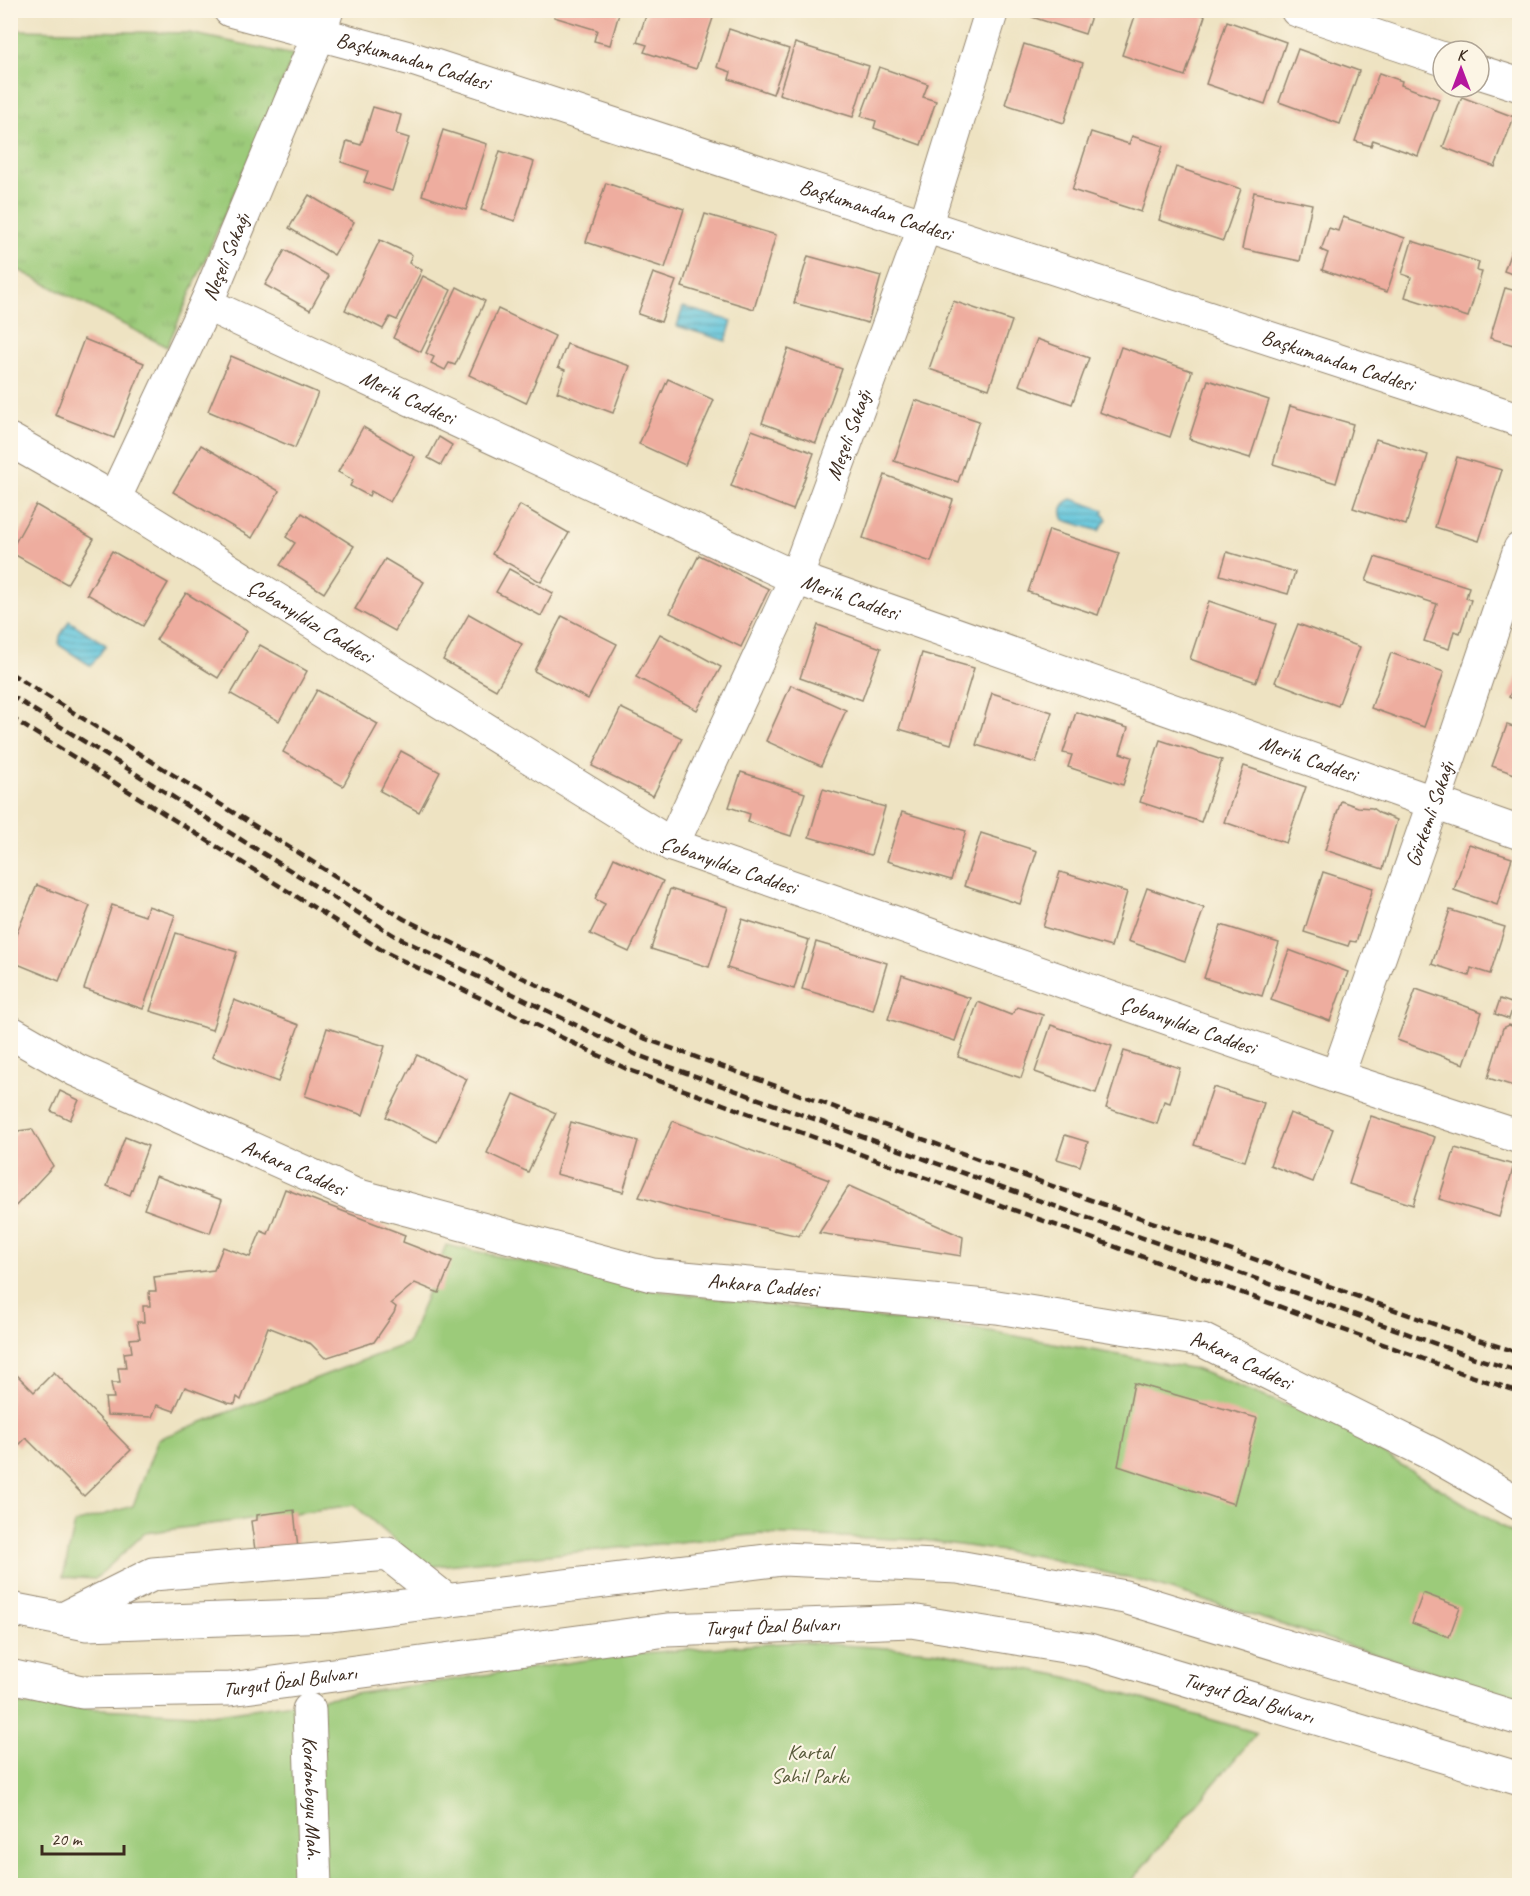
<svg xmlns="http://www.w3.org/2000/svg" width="1530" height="1896" viewBox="0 0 1530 1896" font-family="Caveat,sans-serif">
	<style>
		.grass { fill: url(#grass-tufts); stroke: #6c7a4c; stroke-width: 1.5 }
		.green { fill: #9ccb7a; stroke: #6c7a4c; stroke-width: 1.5 }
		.water { fill: url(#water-rules); stroke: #4c777c; stroke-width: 1.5 }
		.building { fill: #eead9f }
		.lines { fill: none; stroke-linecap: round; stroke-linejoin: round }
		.minor-casing { stroke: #948670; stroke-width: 35 }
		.major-casing { stroke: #948670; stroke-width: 35 }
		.highway-casing { stroke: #948670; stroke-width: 35 }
		.minor { stroke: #fff; stroke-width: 33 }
		.major { stroke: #fff; stroke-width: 33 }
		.highway { stroke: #fff; stroke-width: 33 }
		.rail { stroke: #3b2a1e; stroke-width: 4.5; stroke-dasharray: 9 4.5; stroke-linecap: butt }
		.labels { text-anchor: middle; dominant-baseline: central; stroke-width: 4.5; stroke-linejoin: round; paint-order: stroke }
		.street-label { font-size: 21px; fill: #3b2a1e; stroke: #fcf5e5 }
		.park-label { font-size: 21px; fill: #585a3a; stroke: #fcf5e5 }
	</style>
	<defs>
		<pattern id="grass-tufts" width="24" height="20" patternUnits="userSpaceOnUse" patternTransform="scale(1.5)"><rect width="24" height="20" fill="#9ccb7a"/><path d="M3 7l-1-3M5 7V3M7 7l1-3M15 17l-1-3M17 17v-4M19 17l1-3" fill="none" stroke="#87ae69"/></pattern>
		<pattern id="water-rules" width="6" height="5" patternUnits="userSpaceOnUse" patternTransform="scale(1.5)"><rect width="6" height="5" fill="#5ec4db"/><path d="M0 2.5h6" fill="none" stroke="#4f9fb1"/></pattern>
	</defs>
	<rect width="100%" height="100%" fill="#fcf5e5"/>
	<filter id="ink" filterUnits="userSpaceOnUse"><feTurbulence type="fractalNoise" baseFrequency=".0167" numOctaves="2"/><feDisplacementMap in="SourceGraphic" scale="12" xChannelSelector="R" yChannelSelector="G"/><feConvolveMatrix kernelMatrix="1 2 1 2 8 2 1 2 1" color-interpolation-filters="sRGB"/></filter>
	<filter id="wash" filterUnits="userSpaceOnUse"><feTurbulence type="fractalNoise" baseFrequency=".008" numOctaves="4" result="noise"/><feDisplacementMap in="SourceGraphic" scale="24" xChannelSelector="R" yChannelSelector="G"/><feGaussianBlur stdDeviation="1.35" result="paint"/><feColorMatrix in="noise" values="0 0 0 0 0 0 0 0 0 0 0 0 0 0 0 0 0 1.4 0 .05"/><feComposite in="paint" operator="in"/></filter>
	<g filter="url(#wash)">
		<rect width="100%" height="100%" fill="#eee3c2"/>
		<polygon class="grass" points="10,30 189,33 294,55 167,347 11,266"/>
		<g class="green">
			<polygon points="446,1245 658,1291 983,1330 1195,1369 1336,1425 1519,1537 1519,1702 1446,1676 1152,1584 1038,1556 923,1540 761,1534 426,1567 354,1505 145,1533 95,1579 63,1577 75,1523 133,1506 158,1439 408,1343"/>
			<polygon points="796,1642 933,1651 1063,1676 1257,1733 1128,1885 11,1886 10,1704 211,1715 628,1654"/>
		</g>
		<g class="water">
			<polygon points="683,307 732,321 726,341 677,326"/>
			<path d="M1072,499L1104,510L1103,513L1107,519L1099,531L1064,520C1059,510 1062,503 1072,499Z"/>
			<polygon points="69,621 106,645 91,666 59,645 60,636"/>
		</g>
		<g id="blocks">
			<g class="building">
				<polygon points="556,10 620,10 610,45 594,41 597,30 554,17"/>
				<polygon points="648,10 700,10 714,15 696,69 644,52 647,45 637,42"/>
				<polygon points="1034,10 1093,10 1085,34 1032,17"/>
				<polygon points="1137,10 1189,10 1205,16 1185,76 1122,55"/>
				<polygon points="1501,10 1520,10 1520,19 1500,13"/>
				<polygon points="1227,21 1286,42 1265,104 1206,84"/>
				<polygon points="729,29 789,49 773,94 729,79 731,72 717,67"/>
				<polygon points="795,43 869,66 853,117 779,94"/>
				<polygon points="1024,44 1083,63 1064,123 1005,104"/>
				<polygon points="1298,49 1359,71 1340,124 1279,102"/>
				<polygon points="879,67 928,84 923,97 936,101 921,145 874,128 876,121 861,116"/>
				<polygon points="1379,73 1402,81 1401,85 1439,99 1418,156 1373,140 1371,146 1355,141"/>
				<polygon points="1462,97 1514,117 1495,167 1443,147"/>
				<polygon points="373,107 401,115 396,134 409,138 392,191 364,182 368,171 341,162 347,141 361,145"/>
				<polygon points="443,130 487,144 466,210 422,195"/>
				<polygon points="1091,132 1129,144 1132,136 1163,146 1141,212 1072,190"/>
				<polygon points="500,151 534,162 515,221 481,210"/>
				<polygon points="1176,167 1241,189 1223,241 1159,220"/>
				<polygon points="606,183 684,209 665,268 586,242"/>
				<polygon points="1254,192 1312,204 1300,261 1242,249"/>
				<polygon points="309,195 354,222 334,255 289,228"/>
				<polygon points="705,214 776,235 754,309 682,287"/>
				<polygon points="1343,217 1405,238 1387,292 1322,270 1328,253 1321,250 1329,228 1338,231"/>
				<polygon points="1520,226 1520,277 1504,271"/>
				<polygon points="380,240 412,255 409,263 422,270 397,320 390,317 383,329 345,310"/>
				<polygon points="1412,241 1479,262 1477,271 1482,272 1468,317 1405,297 1411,277 1402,274"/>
				<polygon points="285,250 329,276 310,310 265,285"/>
				<polygon points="808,256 881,276 868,323 794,303"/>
				<polygon points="653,273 676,281 661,322 638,314"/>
				<polygon points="423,276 451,290 421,352 393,338"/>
				<polygon points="457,287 485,301 455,365 449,363 445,370 431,363 434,357 426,353"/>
				<polygon points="1505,288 1520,292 1520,347 1490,338"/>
				<polygon points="953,301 1012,321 989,389 929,369"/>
				<polygon points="498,309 555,336 526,403 469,375"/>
				<polygon points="84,339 144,363 114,438 55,415"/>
				<polygon points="1037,339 1089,358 1072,404 1019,385"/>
				<polygon points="567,344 630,366 613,413 557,392 565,370 558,367"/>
				<polygon points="1121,347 1192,371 1170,437 1099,412"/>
				<polygon points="788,349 842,369 816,443 762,423"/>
				<polygon points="231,356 318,393 295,448 208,411"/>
				<polygon points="668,379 714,400 685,465 639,444"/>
				<polygon points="1208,380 1269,400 1250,458 1189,439"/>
				<polygon points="915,400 979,421 958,482 894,461"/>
				<polygon points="1290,406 1353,424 1336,483 1273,464"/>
				<polygon points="363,427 415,457 390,502 371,491 369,496 350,486 353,480 338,472"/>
				<polygon points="752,430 814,453 793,510 731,486"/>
				<polygon points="439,437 452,445 441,465 428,458"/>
				<polygon points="1376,439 1428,455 1406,525 1353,508"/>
				<polygon points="201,445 279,491 252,538 173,492"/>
				<polygon points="1457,457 1502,470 1479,541 1435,527"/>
				<polygon points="885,475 953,500 931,562 863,538"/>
				<polygon points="36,505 94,539 67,584 10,552"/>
				<polygon points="520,505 569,533 541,582 492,554"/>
				<polygon points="302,513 354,546 324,593 280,565 295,543 286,537"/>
				<polygon points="1049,530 1119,553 1098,615 1028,592"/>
				<polygon points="112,551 168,583 143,626 87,594"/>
				<polygon points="1227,552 1295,572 1288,594 1220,575"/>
				<polygon points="699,555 769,589 741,647 670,613"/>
				<polygon points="1375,557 1469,587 1466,598 1471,600 1460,633 1454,631 1449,649 1424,641 1437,604 1366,581"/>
				<polygon points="385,559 424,582 395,631 355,609"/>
				<polygon points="509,569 553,593 541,616 496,592"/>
				<polygon points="186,593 247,631 218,678 156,640"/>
				<polygon points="1209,601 1276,624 1256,682 1190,659"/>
				<polygon points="469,614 522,644 496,690 443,660"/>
				<polygon points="562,616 617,644 588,699 534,671"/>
				<polygon points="1298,624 1360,647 1338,706 1275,682"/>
				<polygon points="818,625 881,648 862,700 800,678"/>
				<polygon points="660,634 721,667 697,710 636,677"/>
				<polygon points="260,645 307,671 279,721 231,694"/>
				<polygon points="922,653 974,668 951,744 899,729"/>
				<polygon points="1391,653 1444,672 1424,727 1371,708"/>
				<polygon points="1520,670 1520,702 1509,697"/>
				<polygon points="791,685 846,710 821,766 766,741"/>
				<polygon points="317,690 378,724 343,786 283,752"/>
				<polygon points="992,693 1052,712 1036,763 976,745"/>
				<polygon points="621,708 682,738 653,796 592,766"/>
				<polygon points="1076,712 1128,728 1120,753 1132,757 1123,785 1068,767 1072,755 1063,753"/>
				<polygon points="1507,725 1520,729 1520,776 1492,766"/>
				<polygon points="1160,740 1222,760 1201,822 1140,802"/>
				<polygon points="401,751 440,772 419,812 380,791"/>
				<polygon points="1244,766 1306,787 1286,843 1224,822"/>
				<polygon points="741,772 805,793 791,836 748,822 750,814 729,807"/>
				<polygon points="823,789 885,807 871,855 809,837"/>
				<polygon points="1341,801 1358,807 1372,808 1379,813 1397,820 1383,869 1325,850"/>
				<polygon points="902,812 966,831 951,880 887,861"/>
				<polygon points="981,833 1037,851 1020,904 964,886"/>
				<polygon points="1469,844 1512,858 1497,905 1454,890"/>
				<polygon points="614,858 663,881 629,952 590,934 605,904 595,899"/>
				<polygon points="1060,872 1127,892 1111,947 1043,927"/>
				<polygon points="1323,872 1373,888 1356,942 1350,941 1348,946 1304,932"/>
				<polygon points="37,885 90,906 59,981 10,961 10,949"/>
				<polygon points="1147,888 1204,908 1185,961 1128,941"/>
				<polygon points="670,889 728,907 709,967 651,949"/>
				<polygon points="112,905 145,916 148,906 175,915 143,1009 84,989"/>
				<polygon points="1450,910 1505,927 1490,974 1471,968 1469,976 1432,964"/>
				<polygon points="742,919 809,940 794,989 727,968"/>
				<polygon points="1221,925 1279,943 1262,996 1204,978"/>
				<polygon points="176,933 237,952 212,1030 150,1011"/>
				<polygon points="816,942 887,963 873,1010 802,989"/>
				<polygon points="1289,950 1348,972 1330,1021 1271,1000"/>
				<polygon points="902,975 970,998 955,1041 888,1019"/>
				<polygon points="1416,989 1482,1012 1464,1064 1397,1040"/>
				<polygon points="1500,999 1514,1004 1509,1019 1495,1014"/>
				<polygon points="234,1000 299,1025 278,1082 212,1057"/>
				<polygon points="978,1002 1011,1015 1018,1007 1043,1015 1021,1078 958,1057"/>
				<polygon points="1051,1025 1112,1046 1096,1093 1035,1072"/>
				<polygon points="1509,1025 1520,1029 1520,1088 1488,1078 1503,1028"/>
				<polygon points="327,1028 385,1046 363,1115 305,1096"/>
				<polygon points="1124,1051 1180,1068 1170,1103 1164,1101 1157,1124 1106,1108"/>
				<polygon points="417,1055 467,1079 437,1142 386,1117"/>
				<polygon points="1213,1087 1264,1103 1245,1161 1194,1145"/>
				<polygon points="60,1091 79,1100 70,1120 51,1111"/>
				<polygon points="514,1094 556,1113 528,1172 487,1153"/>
				<polygon points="1290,1113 1333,1129 1313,1182 1270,1165"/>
				<polygon points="1371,1116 1435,1137 1413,1205 1349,1184"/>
				<polygon points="673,1121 829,1180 799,1236 690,1212 639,1197"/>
				<polygon points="571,1122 638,1141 623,1192 556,1174"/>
				<polygon points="32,1129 53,1166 10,1212 10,1140 18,1131"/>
				<polygon points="1065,1135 1088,1142 1080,1166 1057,1159"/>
				<polygon points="125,1137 148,1146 130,1195 107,1186"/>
				<polygon points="1455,1148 1514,1165 1499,1217 1439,1199"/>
				<polygon points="156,1176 222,1200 210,1233 144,1209"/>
				<polygon points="849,1186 963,1237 961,1256 819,1233"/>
				<polygon points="285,1189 405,1235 403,1242 452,1261 439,1293 415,1283 391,1303 396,1307 394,1313 374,1342 325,1358 311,1344 268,1327 241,1400 237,1397 235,1404 228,1403 185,1387 174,1411 157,1405 152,1417 107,1415 105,1398 114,1398 111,1383 120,1383 118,1368 126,1368 124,1353 132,1352 130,1339 140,1338 137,1322 144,1322 143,1306 150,1306 149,1291 156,1291 154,1277 214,1270 223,1247 250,1257 261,1231 268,1234"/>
				<polygon points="54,1372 131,1450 84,1496 26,1438 18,1446 10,1438 10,1380 16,1374 34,1392"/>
				<polygon points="1134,1383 1257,1418 1234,1504 1118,1466"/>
				<polygon points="294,1510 298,1549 255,1550 251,1521 257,1520 257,1515"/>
				<polygon points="1423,1593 1460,1607 1449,1637 1412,1623"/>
			</g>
		</g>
	</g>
	<g filter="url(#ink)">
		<use href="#blocks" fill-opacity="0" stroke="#948670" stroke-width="1.5"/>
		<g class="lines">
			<defs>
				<g id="minor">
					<path id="s1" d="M230,10L416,60L1520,420"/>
					<polyline points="1297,10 1443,59"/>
					<polyline points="1479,72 1520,85"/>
					<path id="s2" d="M206,304L796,578L1520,833"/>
					<path id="s3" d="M10,440L114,499L672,845L1337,1077L1520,1137"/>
					<path id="s4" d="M114,499L206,304L319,34L327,10"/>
					<path id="s5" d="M672,845L796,578L925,226L992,10"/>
					<path id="s6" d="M1337,1077L1434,802L1520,549"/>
					<polyline points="63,1619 153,1574 388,1554 447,1601"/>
					<path id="s7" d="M309,1710L315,1886"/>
				</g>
				<g id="major">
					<path id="s8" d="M10,1032L76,1070L355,1195L652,1275L997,1307L1202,1340L1434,1455L1520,1504"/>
				</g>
				<g id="highway">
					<polyline points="10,1609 87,1624 331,1615 783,1559 958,1567 1125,1597 1520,1719"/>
					<path id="s9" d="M10,1676L82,1692L230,1689L667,1630L911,1621L1089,1650L1520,1779"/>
				</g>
			</defs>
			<use href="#minor" class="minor-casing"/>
			<use href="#major" class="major-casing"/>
			<use href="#highway" class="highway-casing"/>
			<use href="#minor" class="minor"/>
			<use href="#major" class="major"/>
			<use href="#highway" class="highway"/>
			<g class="rail">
				<polyline points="10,673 404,919 646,1039 1478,1340 1520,1353"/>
				<polyline points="10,695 395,936 637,1055 1472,1357 1520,1372"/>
				<polyline points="10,717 385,952 629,1070 1465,1374 1520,1392"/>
			</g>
		</g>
	</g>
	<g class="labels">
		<g class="street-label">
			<text stroke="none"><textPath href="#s1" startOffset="190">Başkumandan Caddesi</textPath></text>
			<text stroke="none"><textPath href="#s1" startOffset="676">Başkumandan Caddesi</textPath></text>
			<text stroke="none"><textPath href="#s4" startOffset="267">Neşeli Sokağı</textPath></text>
			<text stroke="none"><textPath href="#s1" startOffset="1162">Başkumandan Caddesi</textPath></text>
			<text stroke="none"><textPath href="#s2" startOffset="222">Merih Caddesi</textPath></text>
			<text stroke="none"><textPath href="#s5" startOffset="447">Meşeli Sokağı</textPath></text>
			<text stroke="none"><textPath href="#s2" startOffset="708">Merih Caddesi</textPath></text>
			<text stroke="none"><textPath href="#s3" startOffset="351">Çobanyıldızı Caddesi</textPath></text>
			<text stroke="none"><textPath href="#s2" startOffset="1194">Merih Caddesi</textPath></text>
			<text stroke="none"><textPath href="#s6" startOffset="279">Görkemli Sokağı</textPath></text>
			<text stroke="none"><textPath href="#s3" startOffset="837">Çobanyıldızı Caddesi</textPath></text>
			<text stroke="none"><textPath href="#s3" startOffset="1323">Çobanyıldızı Caddesi</textPath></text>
			<text stroke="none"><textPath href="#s8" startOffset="315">Ankara Caddesi</textPath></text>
			<text stroke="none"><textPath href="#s8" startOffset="801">Ankara Caddesi</textPath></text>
			<text stroke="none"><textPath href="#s8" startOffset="1287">Ankara Caddesi</textPath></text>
			<text stroke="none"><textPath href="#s9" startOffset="768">Turgut Özal Bulvarı</textPath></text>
			<text stroke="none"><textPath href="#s9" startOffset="282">Turgut Özal Bulvarı</textPath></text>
			<text stroke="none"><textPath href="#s9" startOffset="1254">Turgut Özal Bulvarı</textPath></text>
			<text stroke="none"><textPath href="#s7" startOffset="88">Kordonboyu Mah.</textPath></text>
		</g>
		<g class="park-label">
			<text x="810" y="1752">Kartal<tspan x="810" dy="24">Sahil Parkı</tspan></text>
		</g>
	</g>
	<rect width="1530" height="1896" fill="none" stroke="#fcf5e5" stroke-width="36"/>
	<g transform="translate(1461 69)"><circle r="28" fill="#fcf5e5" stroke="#afa495" stroke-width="1.5"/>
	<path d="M0-4.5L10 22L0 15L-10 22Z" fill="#b5179e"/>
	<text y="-9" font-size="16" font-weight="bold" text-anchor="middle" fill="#3b2a1e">K</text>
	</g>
	<path d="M42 1845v9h82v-9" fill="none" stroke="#3b2a1e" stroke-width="3"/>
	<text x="51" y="1845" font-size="18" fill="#3b2a1e" stroke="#fcf5e5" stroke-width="4.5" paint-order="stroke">20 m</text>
</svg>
